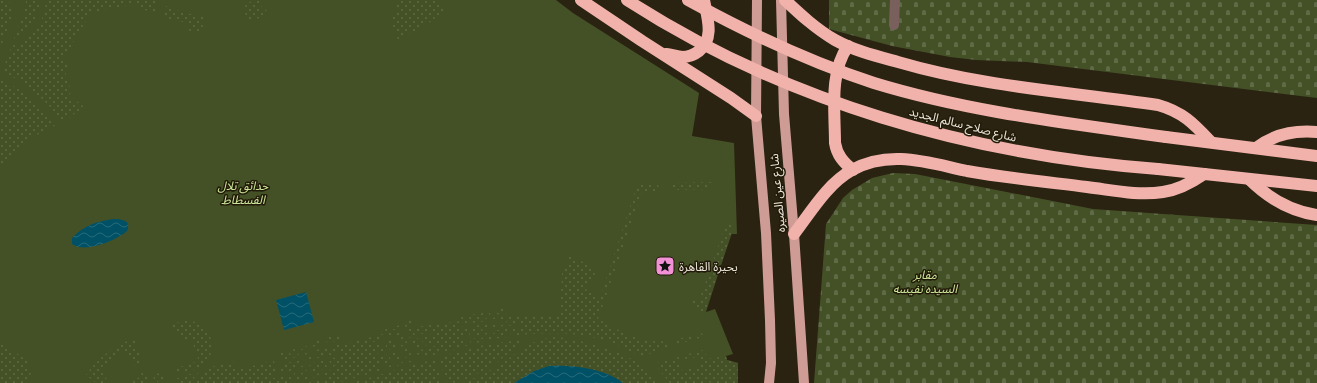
<svg xmlns="http://www.w3.org/2000/svg" width="1317" height="383" viewBox="0 0 1317 383" font-family="'IBM Plex Serif','Noto Sans Arabic',serif">
	<style>
		.cemetery { fill: url(#cemetery-stones) }
		.park { fill: #445127 }
		.garden { fill: url(#garden-dots) }
		.water { fill: url(#water-waves) }
		.lines { fill: none; stroke-linecap: round; stroke-linejoin: round }
		.street { stroke: #79605d; stroke-width: 10 }
		.primary { stroke: #cf9b95; stroke-width: 10 }
		.highway { stroke: #f1b2ab; stroke-width: 12 }
		.highway-bridge { stroke: #f1b2ab; stroke-width: 12 }
		.labels { text-anchor: middle; dominant-baseline: central; stroke-width: 3; stroke-linejoin: round; paint-order: stroke }
		.street-label { font-size: 12px; fill: #ede8dd; stroke: #211a08 }
		.park-label { font-size: 12px; font-style: italic; fill: #cce699; stroke: #211a08 }
		.poi-label { font-size: 12px; fill: #ede8dd; stroke: #211a08; text-anchor: start }
	</style>
	<defs>
		<pattern id="cemetery-stones" width="16" height="16" patternUnits="userSpaceOnUse"><rect width="16" height="16" fill="#445127"/><path d="M2 7V4a2 2 0 0 1 4 0v3zM10 15v-3a2 2 0 0 1 4 0v3z" fill="#5f6a46"/></pattern>
		<pattern id="garden-dots" width="8" height="8" patternUnits="userSpaceOnUse"><rect width="8" height="8" fill="#445127"/><path d="M2 2h.1M6 6h.1" fill="none" stroke="#5f6a46" stroke-width="1.8" stroke-linecap="round"/></pattern>
		<pattern id="water-waves" width="16" height="10" patternUnits="userSpaceOnUse"><rect width="16" height="10" fill="#005165"/><path d="M0 5q4-4 8 0t8 0" fill="none" stroke="#266a7b"/></pattern>
	</defs>
	<rect width="100%" height="100%" fill="#2a2311"/>
	<g class="cemetery">
		<polygon points="829,0 1317,0 1317,98 1027,62 976,60 950,57 892,46 829,29"/>
		<polygon points="893,173 915,174 1093,209 1317,225 1317,383 814,383 826,224 843,198 852,190 872,178"/>
	</g>
	<polygon class="park" points="0,0 556,0 573,13 699,93 692,136 734,143 737,234 731,234 706,312 715,309 733,354 726,356 727,360 738,363 738,383 0,383"/>
	<g class="garden">
		<path d="M0,0C8,0 11,2 14,10L0,49Z"/>
		<path d="M26,0H40C38,18 30,30 14,39L26,7Z"/>
		<path d="M46,0H156L158,2L154,14L128,2L124,8C114,5 106,7 99,15L92,11L62,61L68,64C64,74 65,82 73,90L69,95L84,107L63,122C46,100 27,84 2,71L12,46C33,40 45,21 46,0Z"/>
		<polygon points="253,0 267,0 260,5 267,11 259,18 250,22 242,8"/>
		<polygon points="396,0 435,0 447,9 430,22 398,40 391,19 396,9"/>
		<polygon points="166,6 184,13 204,16 202,33 195,33 188,30 191,24 162,17"/>
		<path d="M0,79C23,90 41,105 56,125C33,135 15,149 0,168Z"/>
		<path d="M714,182L712,187L709,189L675,190C670,190 670,187 670,183Z"/>
		<path d="M638,183H658L659,192H642L598,319C621,332 642,344 669,341L670,346L641,357C632,352 623,347 613,343C581,331 544,332 511,336L510,329L524,327V324L507,326L506,316L517,315V317H559L560,296H561L562,274L570,255L597,270L586,290L600,298Z"/>
		<path d="M727,222L734,227L705,312L700,314C695,309 690,306 692,298L699,301Z"/>
		<polygon points="500,308 506,308 507,313 492,315 492,312 500,311"/>
		<polygon points="490,312 490,315 482,316 482,319 488,318 488,321 470,323 469,315"/>
		<polygon points="466,315 467,324 460,324 460,327 469,326 470,336 460,337 460,340 468,339 469,345 423,358 421,350 435,346 434,343 424,346 421,337 433,334 432,331 418,335 415,327 462,321 461,316"/>
		<polygon points="504,317 505,326 493,327 492,324 500,323 500,320 491,321 490,318"/>
		<polygon points="413,318 415,324 390,331 391,334 413,328 415,336 392,343 394,345 418,338 421,347 395,355 396,357 419,351 421,359 337,383 307,383 324,379 323,375 296,382 294,373 313,369 312,365 282,373 280,365 320,354 319,351 281,361 279,353 316,344 315,340 322,339 323,344 290,353 291,356 329,347 331,355 297,363 298,367 325,360 327,368 299,375 300,378 341,368 340,365 331,367 329,359 341,356 340,352 334,354 332,346 341,344 342,345 383,334 385,339 373,342 374,345 383,343 385,351 376,354 377,357 389,354 391,362 379,365 380,368 419,358 418,354 394,361 391,353 416,346 415,343 387,350 385,342 413,334 412,331 388,338 385,329 405,324 404,321"/>
		<path d="M188,320C210,324 222,350 202,365C196,370 186,371 178,374L176,368L199,361L191,338L180,341L177,331L175,332L172,324Z"/>
		<polygon points="490,324 490,328 482,329 483,332 488,331 488,334 473,336 472,326"/>
		<polygon points="507,329 508,337 485,340 471,345 470,339 500,336 500,333 491,334 491,331"/>
		<polygon points="702,333 703,337 675,345 673,340"/>
		<polygon points="339,334 340,340 327,343 325,337"/>
		<path d="M558,337C585,341 620,350 643,366C649,371 655,377 660,383H623L608,374L577,367L542,368L514,383H463C478,377 492,370 505,361C524,348 534,338 558,337Z"/>
		<path d="M134,338L142,362L135,366L124,351L99,369L109,382L108,383H96L86,375C99,357 114,346 134,338Z"/>
		<path d="M527,339C509,354 472,383 448,383L446,381L439,358L484,345Z"/>
		<polygon points="0,341 30,363 28,366 33,370 25,383 0,383"/>
		<polygon points="704,350 707,359 726,356 727,360 738,363 738,383 711,383 710,382 707,383 670,383 654,364 682,356 683,360 679,361 681,371 701,366 699,356 686,360 684,355"/>
		<polygon points="435,359 442,383 351,383"/>
		<polygon points="233,361 235,370 274,361 277,374 269,376 270,379 290,374 292,383 195,383 205,369"/>
		<polygon points="145,371 149,383 131,383 142,375 141,373"/>
		<polygon points="200,371 190,383 176,383 175,379"/>
		<polygon points="164,372 166,378 155,383 153,375"/>
	</g>
	<g class="water">
		<path d="M113,219C121,219 132,220 127,231C117,240 84,254 72,244V238C83,226 97,221 113,219Z"/>
		<polygon points="306,292 314,322 284,330 276,300"/>
		<path d="M549,366C573,365 603,368 623,383H514L534,371Z"/>
	</g>
	<g class="lines">
		<polyline class="street" points="894,25 895,0"/>
		<g class="primary">
			<polyline points="757,0 756,116 766,233 770,320 771,363 769,383"/>
			<polyline points="781,0 784,114 794,234 804,383"/>
		</g>
		<g class="highway">
			<polyline points="581,0 642,41 731,98 756,116"/>
			<path d="M785,0C801,15 816,29 835,40C855,51 876,56 898,62C983,87 1071,92 1158,105C1183,112 1194,124 1211,142"/>
			<path d="M848,46C829,73 835,111 835,143C837,155 843,162 853,170"/>
			<path d="M666,54C671,55 677,56 682,57C688,57 694,55 699,51C715,38 707,17 704,0"/>
			<polyline points="1166,137 1317,156"/>
			<path d="M1256,148C1274,134 1294,130 1317,132"/>
			<polyline points="1158,169 1317,186"/>
			<path d="M1249,179C1268,198 1290,211 1317,215"/>
			<path d="M794,234C811,212 827,184 852,170C890,149 929,163 967,171C1007,178 1047,182 1087,187C1112,190 1138,196 1163,192C1178,190 1191,183 1204,174"/>
		</g>
		<g class="highway-bridge">
			<path d="M627,0C785,102 971,155 1158,169"/>
			<path d="M688,0C748,33 809,62 874,83C969,112 1067,123 1166,137"/>
		</g>
	</g>
	<defs>
		<symbol id="sight-square" viewBox="-11 -11 22 22"><rect x="-9" y="-9" width="18" height="18" rx="4" fill="#f391d6" stroke="#211a08"/><path d="M0-6L1.8-2.2L6-1.7L2.9 1.2L3.7 5.4L0 3.3L-3.7 5.4L-2.9 1.2L-6-1.7L-1.8-2.2Z" fill="#111"/></symbol>
	</defs>
	<g fill-rule="evenodd">
		<use href="#sight-square" x="654" y="255" width="22" height="22"/>
	</g>
	<g class="labels">
		<g class="street-label">
			<text transform="translate(963 124) rotate(14)">شارع صلاح سالم الجديد</text>
			<text transform="translate(777 193) rotate(-95)">شارع عين الصيره</text>
		</g>
		<g class="park-label">
			<text x="243" y="185">حدائق تلال<tspan x="243" dy="14">الفسطاط</tspan></text>
			<text x="925" y="274">مقابر<tspan x="925" dy="14">السيده نفيسه</tspan></text>
		</g>
		<g class="poi-label">
			<text x="679" y="266">بحيرة القاهرة</text>
		</g>
	</g>
</svg>
